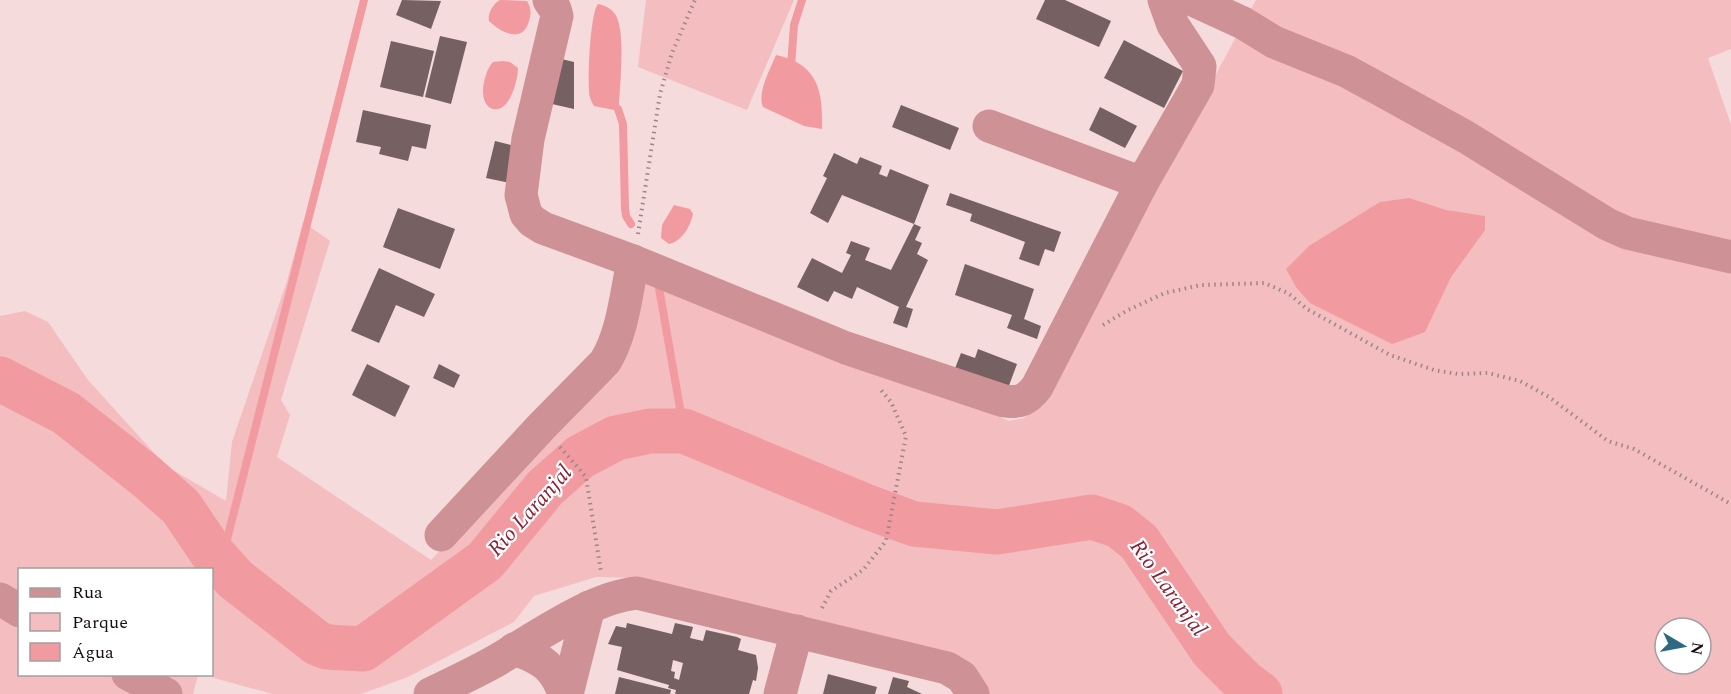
<svg xmlns="http://www.w3.org/2000/svg" width="1731" height="694" viewBox="0 0 1731 694" font-family="Spectral,serif">
	<style>
		.green { fill: #f4bdc0; fill-rule: evenodd }
		.water { fill: #f19aa0 }
		.lines { fill: none; stroke-linecap: round; stroke-linejoin: round }
		.stream { stroke: #f19aa0; stroke-width: 8 }
		.river { stroke: #f19aa0; stroke-width: 45 }
		.building { fill: #766061; fill-rule: evenodd }
		.path { stroke: #9a8788; stroke-width: 4; stroke-dasharray: 1.5 4.5; stroke-linecap: butt }
		.minor { stroke: #ce9195; stroke-width: 33 }
		.labels { text-anchor: middle; dominant-baseline: central; stroke-width: 4.5; stroke-linejoin: round; paint-order: stroke }
		.water-label { font-size: 22px; font-style: italic; fill: #882335; stroke: #fff }
	</style>
	<rect width="100%" height="100%" fill="#f5dbdc"/>
	<g class="green">
		<polygon points="646,0 794,0 747,110 638,67"/>
		<path d="M1256,0H1731V49L1708,58L1731,125V694H984L639,578L596,577L534,596L514,622L408,677L361,694H273L214,678L208,675L212,674V570H20V674L198,675L193,694H0V316L25,311L48,322L88,380L166,466L226,501L232,442L287,281L303,222L330,241L281,400L290,415L277,457L431,560L533,455L619,372L640,275L1009,421L1024,418L1036,408ZM1665,628H1701V664H1665Z"/>
	</g>
	<g class="water">
		<path d="M500,0L527,1C532,9 531,15 528,24C521,43 500,32 489,21C487,14 493,4 500,0Z"/>
		<path d="M598,4C604,5 611,8 615,14C626,29 620,85 619,105L618,109L614,110L594,106C593,104 590,99 590,97C587,84 590,13 598,4Z"/>
		<path d="M776,55C818,64 823,90 822,129L804,126L763,107C757,92 770,70 776,55Z"/>
		<path d="M503,61L510,62L518,68C518,79 510,113 493,109C476,104 484,71 493,62Z"/>
		<polygon points="1409,198 1446,210 1485,216 1485,230 1451,277 1425,332 1392,344 1310,303 1296,287 1286,269 1309,246 1380,202"/>
		<path d="M674,205L690,209L693,214C690,227 682,241 669,244L661,238L662,225Z"/>
	</g>
	<g class="lines">
		<g class="stream">
			<polyline points="791,66 794,25 802,0"/>
			<polyline points="618,109 623,124 625,208 626,216 631,224"/>
			<polyline points="659,288 684,431"/>
			<polyline points="221,563 364,0"/>
		</g>
		<polyline class="river" points="0,379 66,413 147,477 181,507 212,553 235,579 317,643 327,647 363,649 485,561 545,488 580,457 616,438 650,431 684,431 865,506 914,524 997,532 1092,517 1119,526 1139,542 1212,650 1244,682 1260,694"/>
	</g>
	<g class="building">
		<polygon points="402,0 441,1 431,29 396,15"/>
		<polygon points="1045,0 1065,0 1111,21 1099,47 1036,19"/>
		<polygon points="440,36 467,42 451,104 425,97"/>
		<polygon points="1124,40 1183,71 1164,108 1104,78"/>
		<polygon points="391,41 434,51 423,97 380,87"/>
		<polygon points="553,57 574,62 574,109 543,102"/>
		<polygon points="901,105 959,128 950,150 892,127"/>
		<polygon points="1100,107 1137,126 1125,148 1089,130"/>
		<polygon points="363,110 431,125 426,149 412,146 408,161 379,154 381,147 356,142"/>
		<polygon points="495,141 519,147 510,183 486,178"/>
		<polygon points="834,153 857,164 860,157 882,166 879,174 887,177 890,169 929,185 914,224 842,195 828,223 810,213 827,178 823,176"/>
		<polygon points="950,193 1061,232 1054,252 1045,249 1039,266 1019,259 1025,242 970,221 972,214 946,205"/>
		<polygon points="398,208 455,229 440,269 383,247"/>
		<polygon points="914,224 921,227 915,240 922,243 917,254 928,260 906,307 913,309 907,328 893,323 899,307 857,287 852,299 834,291 828,302 797,287 812,258 842,273 851,255 846,253 851,241 870,248 865,260 891,270"/>
		<polygon points="965,264 1034,289 1024,319 1041,326 1037,339 1007,328 1012,315 955,295"/>
		<polygon points="379,268 435,294 424,317 396,305 379,343 351,331"/>
		<polygon points="978,349 1017,364 1007,391 954,371 961,353 975,358"/>
		<polygon points="367,364 410,386 395,417 352,395"/>
		<polygon points="439,364 460,375 454,388 433,378"/>
		<path d="M627,623L672,634L675,623L693,627L690,638L703,641L706,630L737,637L741,639L738,650L756,655L758,668L756,681L753,680L749,694H675L676,690L668,688L669,685L617,670L622,647L608,644L616,626L626,628ZM673,660L683,663L679,680L674,678L675,672L671,671Z"/>
		<polygon points="828,674 877,687 875,694 823,694"/>
		<polygon points="619,677 671,690 670,694 615,694"/>
		<polygon points="893,677 909,681 907,687 922,694 888,694"/>
	</g>
	<g class="lines">
		<g class="path">
			<polyline points="638,234 660,94 672,53 695,0"/>
			<polyline points="1103,325 1128,310 1165,293 1201,285 1264,283 1288,293 1307,309 1390,355 1434,370 1458,374 1488,373 1520,381 1549,397 1608,441 1634,449 1731,504"/>
			<polyline points="560,447 586,477 601,572"/>
			<polyline points="822,608 831,591 863,570 886,541 906,436 891,402 881,390"/>
		</g>
		<g class="minor">
			<path d="M549,0L555,9L557,16L528,139L521,195L526,214L532,221L543,228L633,261L846,348L1004,401C1020,403 1027,400 1037,387L1142,183L1198,85L1200,66L1173,25L1164,0"/>
			<polyline points="1193,0 1243,23 1274,42 1346,71 1381,90 1466,137 1607,224 1627,233 1731,257"/>
			<polyline points="989,126 1142,183"/>
			<path d="M441,535L542,426L605,362C623,333 626,294 633,261"/>
			<polyline points="0,599 20,611"/>
			<path d="M514,649C541,658 555,667 564,694"/>
			<polyline points="128,674 166,694"/>
			<path d="M430,694C451,684 472,674 492,663C533,640 591,597 637,593L947,668L962,677L973,694"/>
			<polyline points="567,694 589,607"/>
			<polyline points="780,694 797,631"/>
		</g>
	</g>
	<g class="labels">
		<g class="water-label">
			<text transform="translate(530 511) rotate(-48)">Rio Laranjal</text>
			<text transform="translate(1168 588) rotate(54)">Rio Laranjal</text>
		</g>
	</g>
	<rect x="18" y="568" width="195" height="108" fill="#ffffff" stroke="#a39fa0" stroke-width="1.5"/>
	<rect x="30" y="588" width="30" height="9" fill="#ce9195" stroke="#a39fa0" stroke-width="1.5"/>
	<text x="72" y="598" font-size="18" fill="#191011">Rua</text>
	<rect x="30" y="613" width="30" height="18" fill="#f4bdc0" stroke="#a39fa0" stroke-width="1.5"/>
	<text x="72" y="628" font-size="18" fill="#191011">Parque</text>
	<rect x="30" y="643" width="30" height="18" fill="#f19aa0" stroke="#a39fa0" stroke-width="1.5"/>
	<text x="72" y="658" font-size="18" fill="#191011">Água</text>
	<g transform="translate(1683 646) rotate(100)"><circle r="28" fill="#ffffff" stroke="#a39fa0" stroke-width="1.5"/>
	<path d="M0-4.5L10 22L0 15L-10 22Z" fill="#2d6a81"/>
	<text y="-9" font-size="16" font-weight="bold" text-anchor="middle" fill="#191011">N</text>
	</g>
</svg>
